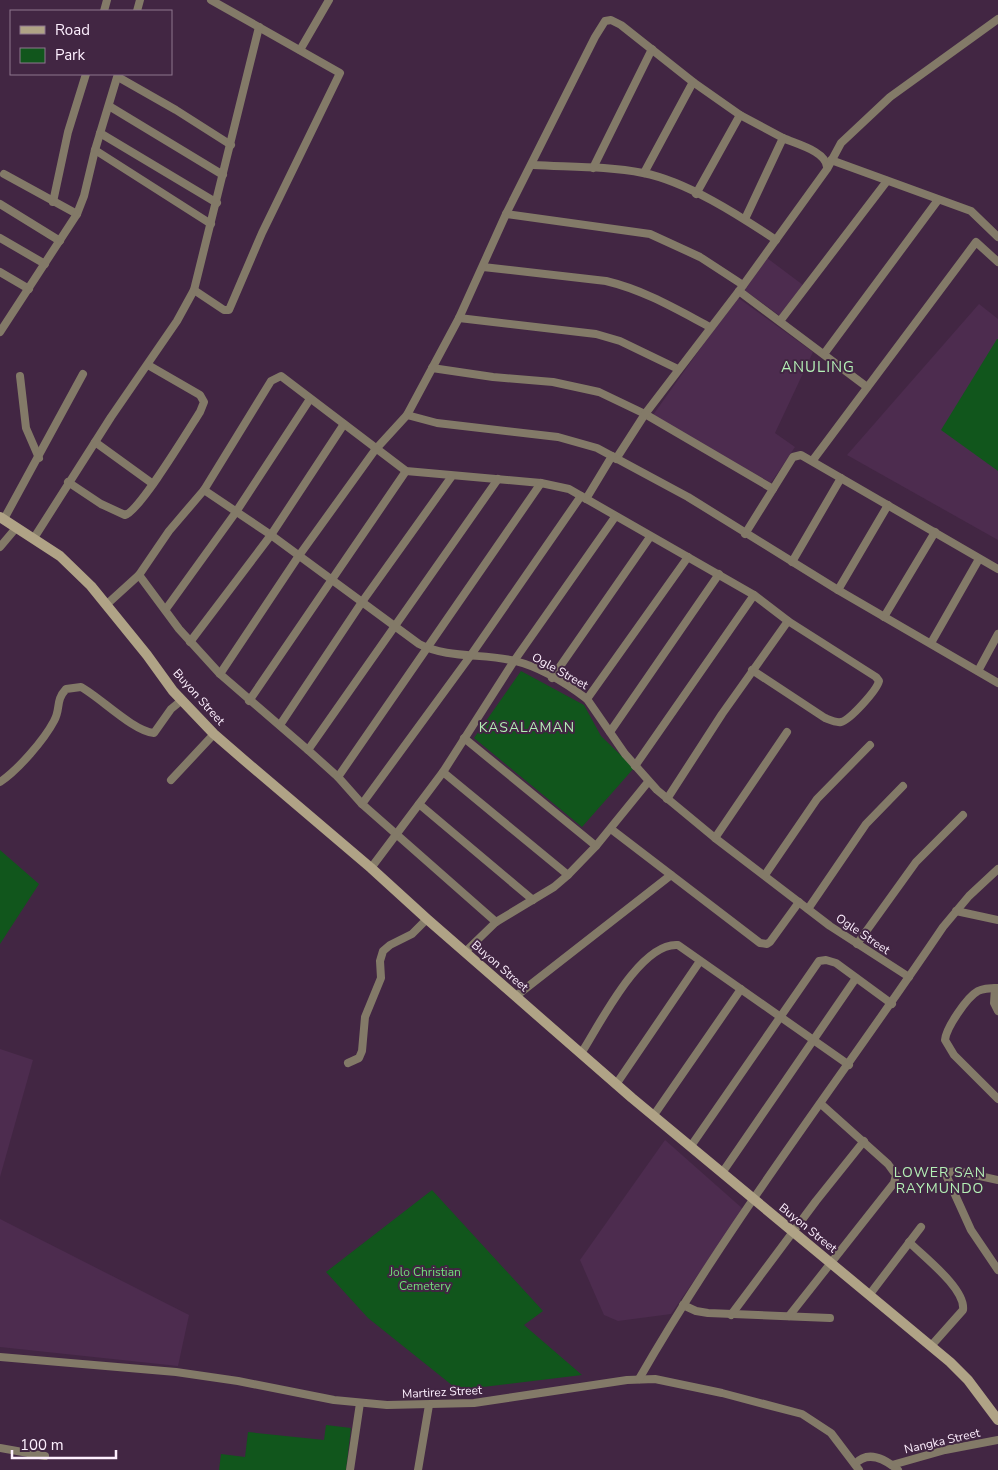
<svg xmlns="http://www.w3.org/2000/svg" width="998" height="1470" viewBox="0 0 998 1470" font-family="'Nunito Sans',sans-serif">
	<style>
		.built { fill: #4d2c4f }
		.green { fill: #11561c }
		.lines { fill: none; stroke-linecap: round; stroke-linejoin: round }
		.street { stroke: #837a68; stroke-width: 8 }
		.secondary { stroke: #b0a386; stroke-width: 10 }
		.labels { text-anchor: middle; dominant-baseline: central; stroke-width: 4; stroke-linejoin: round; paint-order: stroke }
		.street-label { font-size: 12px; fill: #fdeffe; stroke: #422643 }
		.park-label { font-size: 12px; fill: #72df7b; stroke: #422643 }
		.neighbourhood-label { font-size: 14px; letter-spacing: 1px; fill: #b4f0b6; stroke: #422643 }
		.quarter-label { font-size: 15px; letter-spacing: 1px; fill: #b4f0b6; stroke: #422643 }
	</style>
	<rect width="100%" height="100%" fill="#422643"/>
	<g class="built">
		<polygon points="767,258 803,285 780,316 743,289"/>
		<polygon points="737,297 813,352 775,433 795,447 771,483 653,415"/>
		<polygon points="979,304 998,319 998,540 847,455"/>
		<polygon points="0,1049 33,1060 0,1177"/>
		<polygon points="665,1140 743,1209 671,1314 618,1321 604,1315 580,1260"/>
		<polygon points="0,1219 189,1315 178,1366 0,1347"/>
	</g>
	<g class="green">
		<polygon points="997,339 998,339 998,471 941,430"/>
		<polygon points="521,671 584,705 601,736 634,768 582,827 474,738"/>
		<polygon points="0,850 39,884 0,944"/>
		<polygon points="432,1190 543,1311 524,1325 582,1375 458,1390 368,1318 326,1272"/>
		<polygon points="326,1425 351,1428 346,1470 219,1470 221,1454 245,1457 248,1432 324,1440"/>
	</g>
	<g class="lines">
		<g class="street">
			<polyline points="104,11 107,0"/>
			<polyline points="137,11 140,0"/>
			<polyline points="300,50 329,0"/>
			<polyline points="118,77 176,110 231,145"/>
			<polyline points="109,106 223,175"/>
			<polyline points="100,133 217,203"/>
			<path d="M783,138C796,144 826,151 827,167"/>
			<polyline points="95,150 211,224"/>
			<polyline points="831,160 971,211 998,237"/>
			<path d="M533,165C569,167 608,166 643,173C686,181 740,216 776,240"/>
			<polyline points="593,168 652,49"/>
			<polyline points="644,173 693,82"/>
			<polyline points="4,174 77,214"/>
			<polyline points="696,194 740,115"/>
			<polyline points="53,202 68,132 86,74"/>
			<polyline points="0,204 60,241"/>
			<polyline points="506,214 650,234 700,257 743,285"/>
			<polyline points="0,238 45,264"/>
			<path d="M483,267L606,281C644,290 676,309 710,327"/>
			<polyline points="0,272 29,289"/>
			<polyline points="194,290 224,310 229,310 262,233 340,73 211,0"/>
			<polyline points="739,291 867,387"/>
			<polyline points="459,318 596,334 620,341 678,369"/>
			<polyline points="780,321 887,181"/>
			<polyline points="0,332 77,214 84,196 95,150 118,74"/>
			<polyline points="824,354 938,200"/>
			<polyline points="432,368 493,377 553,382 599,392 645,414 773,489"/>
			<polyline points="20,376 26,428 39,458"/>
			<polyline points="407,415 437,423 558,437 597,448 688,497 838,590 998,683"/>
			<polyline points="95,442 153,484"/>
			<polyline points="616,459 645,414 739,291 827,169 841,143 890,97 998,19"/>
			<polyline points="813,460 976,242 998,262"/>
			<path d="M68,482L101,504L125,515C139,512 189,429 200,412L204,402L200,395L148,365"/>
			<path d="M204,490L271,535L419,644C448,659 484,653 515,661C540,667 567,684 587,699L625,754L657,790L715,838L830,926L909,977"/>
			<polyline points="586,499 612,456"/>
			<polyline points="4,519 83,374"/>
			<polyline points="745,534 793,457 801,455 998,569"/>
			<polyline points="34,538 111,417 177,321 194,290 259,27"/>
			<polyline points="0,547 16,528"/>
			<polyline points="792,562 841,478"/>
			<polyline points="139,575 179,629 220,674 308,750 338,777 362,804 496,922"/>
			<polyline points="838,590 888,505"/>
			<polyline points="106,605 139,575 169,531 204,490 271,381 281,376 406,471 541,483 569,489 754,595 788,621 722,714 667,799"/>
			<polyline points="166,609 236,512 310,399"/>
			<polyline points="884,617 935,532"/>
			<polyline points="190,642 271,535 344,424"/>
			<polyline points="931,643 979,559"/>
			<path d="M752,670L825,718C830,720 836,723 841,722C850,720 877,690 879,681L876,677L788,621"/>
			<polyline points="978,671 998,634"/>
			<polyline points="220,674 298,557 375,450 407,415 459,318 506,214 595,37 605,21 611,20 621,25 693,82 740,115 783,138 745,219"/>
			<polyline points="552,678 650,537"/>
			<polyline points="587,699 688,557"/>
			<polyline points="249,701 406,471"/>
			<polyline points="280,725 362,602 452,476"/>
			<polyline points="610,732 719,574"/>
			<polyline points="464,738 596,846"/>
			<polyline points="308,750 498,479"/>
			<polyline points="635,766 754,595"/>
			<polyline points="443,772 568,875"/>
			<polyline points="338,777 541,483"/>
			<polyline points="171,780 214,734"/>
			<path d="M0,782C18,770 44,740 54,721C61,709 55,701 66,689L81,687C101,698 133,731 154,733L171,709L182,700"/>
			<polyline points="362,804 471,655 581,496"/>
			<polyline points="419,804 533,900"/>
			<polyline points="611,829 760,943 767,944 770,942 799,902"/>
			<polyline points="715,838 787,732"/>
			<polyline points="371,868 443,772 514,661 615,517"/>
			<polyline points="765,875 817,799 870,745"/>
			<polyline points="808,909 866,824 903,786"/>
			<polyline points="956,911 998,920"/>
			<polyline points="857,944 916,862 963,815"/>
			<polyline points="465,952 496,922 554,887 568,875 596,846 648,782"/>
			<polyline points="995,988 994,1003 998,1011"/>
			<path d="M998,988C991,988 984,988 978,991C967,997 946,1028 945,1040L954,1055L998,1099"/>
			<polyline points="516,996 671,875"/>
			<path d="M582,1052C600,1024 640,942 678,945L849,1065"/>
			<polyline points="348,1063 359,1058 362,1051 365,1017 381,978 380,961 383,951 390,945 412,934 427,919"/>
			<polyline points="617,1083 700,961"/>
			<polyline points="654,1115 741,989"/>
			<polyline points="691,1146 819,961 826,960 836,963 892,1004"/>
			<polyline points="722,1173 856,978"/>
			<polyline points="998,1180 957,1171 949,1172 947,1177 971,1230 998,1270"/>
			<path d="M909,1242C924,1257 966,1289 963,1310L931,1346"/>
			<polyline points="870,1294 921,1227"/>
			<polyline points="683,1305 696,1311 708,1313 830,1318"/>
			<polyline points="731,1315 816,1201 864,1141"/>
			<polyline points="789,1316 894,1183 896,1175 888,1164 821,1104"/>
			<polyline points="0,1357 176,1372 238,1381 334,1400 387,1405 474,1403 627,1380 655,1379 722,1393 802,1414 831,1433 859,1470"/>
			<path d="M639,1379C729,1222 842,1077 943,927L969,896L998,869"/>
			<polyline points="0,1448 45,1456"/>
			<path d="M855,1464C868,1450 885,1459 898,1470"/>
			<polyline points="892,1465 945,1450 998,1440"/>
			<polyline points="350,1470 360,1403"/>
			<polyline points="418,1470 429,1405"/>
		</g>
		<polyline class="secondary" points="0,517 60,556 91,586 147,655 173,691 214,734 244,760 371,868 427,919 632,1098 950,1362 968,1380 998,1420"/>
	</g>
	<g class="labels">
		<g class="street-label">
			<text transform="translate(560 671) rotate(29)">Ogle Street</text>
			<text transform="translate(199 697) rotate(48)">Buyon Street</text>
			<text transform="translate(863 934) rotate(34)">Ogle Street</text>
			<text transform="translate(500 966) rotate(41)">Buyon Street</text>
			<text transform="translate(808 1228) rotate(39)">Buyon Street</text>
			<text transform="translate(442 1392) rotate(-3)">Martirez Street</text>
			<text transform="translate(942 1441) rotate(-13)">Nangka Street</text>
		</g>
		<g class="park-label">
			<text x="425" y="1272">Jolo Christian<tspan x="425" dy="14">Cemetery</tspan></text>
		</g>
		<g class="neighbourhood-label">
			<text x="527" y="727">KASALAMAN</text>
			<text x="940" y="1172">LOWER SAN<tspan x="940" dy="16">RAYMUNDO</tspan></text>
		</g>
		<g class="quarter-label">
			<text x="818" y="367">ANULING</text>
		</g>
	</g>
	<rect x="10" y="10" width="162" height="65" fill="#422643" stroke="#8d768e"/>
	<rect x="20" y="26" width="25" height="8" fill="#b0a386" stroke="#8d768e"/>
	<text x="55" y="35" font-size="15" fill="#fdeffe">Road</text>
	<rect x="20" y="48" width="25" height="15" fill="#11561c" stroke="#8d768e"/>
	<text x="55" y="60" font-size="15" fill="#fdeffe">Park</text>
	<path d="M12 1450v8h104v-8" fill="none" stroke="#fdeffe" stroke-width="2.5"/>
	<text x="20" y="1450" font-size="15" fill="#fdeffe" stroke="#422643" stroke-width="4" paint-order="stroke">100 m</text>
</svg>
